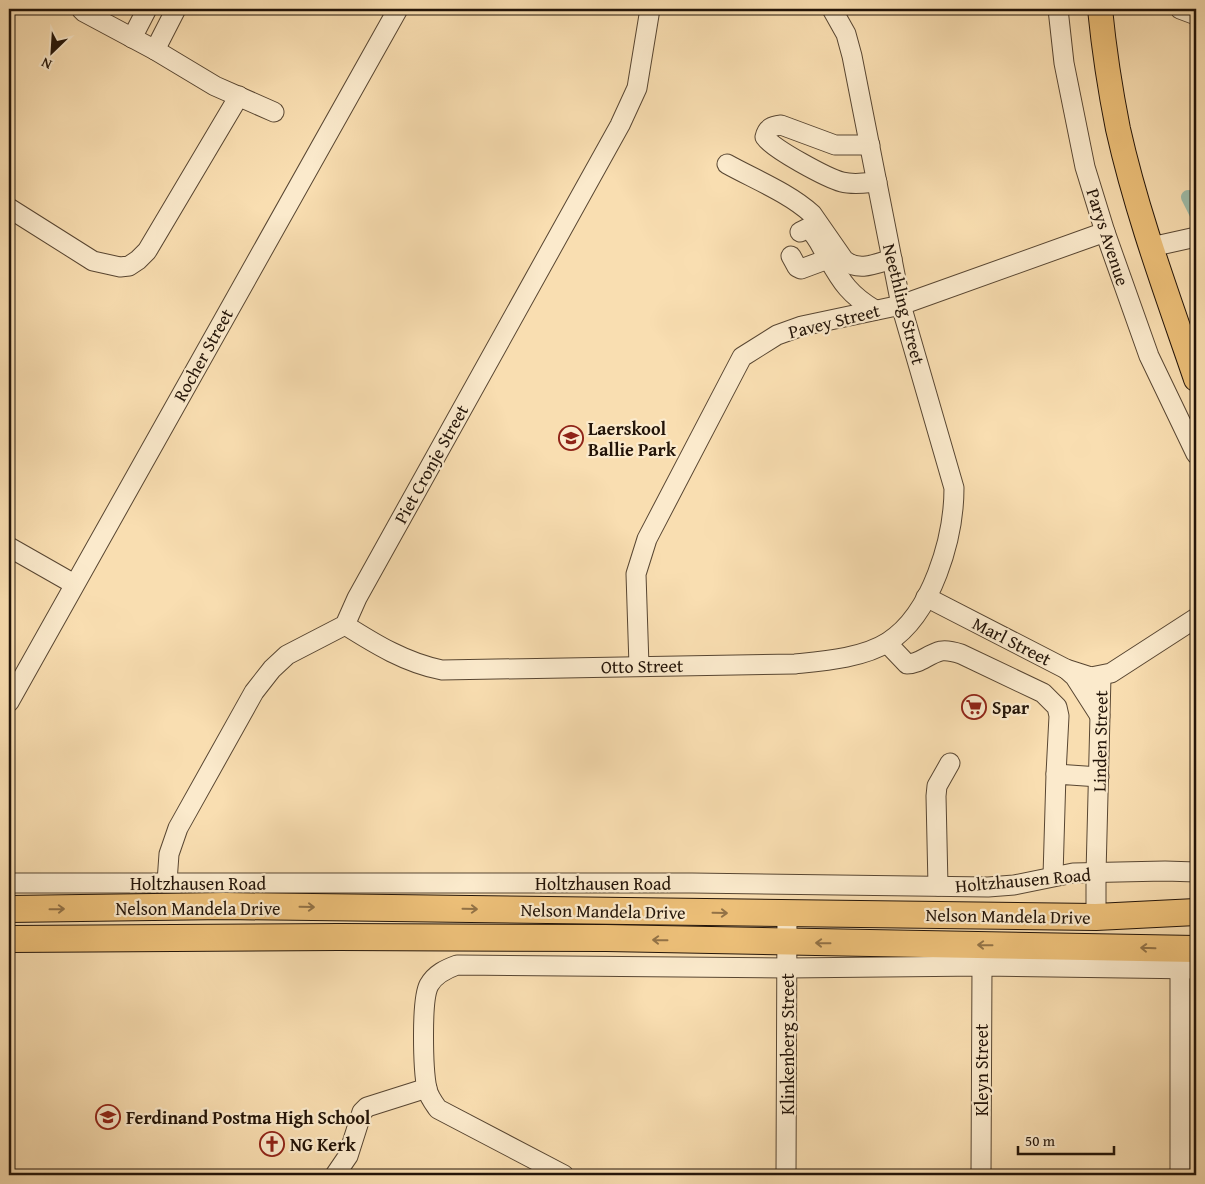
<svg xmlns="http://www.w3.org/2000/svg" width="1205" height="1184" viewBox="0 0 1205 1184" font-family="'Gentium Book Plus',serif">
	<style>
		.lines { fill: none; stroke-linecap: round; stroke-linejoin: round }
		.canal { stroke: #9ebca9; stroke-width: 14 }
		.minor-casing { stroke: #584632; stroke-width: 21 }
		.major-casing { stroke: #231408; stroke-width: 26 }
		.highway-casing { stroke: #231408; stroke-width: 28 }
		.minor { stroke: #fbeacc; stroke-width: 19 }
		.major { stroke: #ecbf78; stroke-width: 24 }
		.highway { stroke: #ecbf78; stroke-width: 26 }
		.oneway { stroke: #927246 }
		.labels { text-anchor: middle; dominant-baseline: central; stroke-width: 4.5; stroke-linejoin: round; paint-order: stroke }
		.street-label { font-size: 18px; fill: #231408; stroke: #fbeacc }
		.poi-label { font-size: 18px; font-weight: bold; fill: #231408; stroke: #fbeacc; text-anchor: start }
	</style>
	<rect width="100%" height="100%" fill="#f9deb1"/>
	<filter id="stains"><feTurbulence type="fractalNoise" baseFrequency=".004" numOctaves="4"/><feColorMatrix values="0 0 0 0 .2 0 0 0 0 .09 0 0 0 0 .02 0 0 0 .5 -.17"/></filter>
	<radialGradient id="worn" r=".72"><stop offset=".6" stop-color="#630" stop-opacity="0"/><stop offset="1" stop-color="#630" stop-opacity=".3"/></radialGradient>
	<g class="lines">
		<polyline class="canal" points="1188,197 1196,213"/>
		<defs>
			<g id="minor">
				<polyline points="81,9 84,12 155,50 176,9"/>
				<polyline points="1058,9 1064,63 1085,167 1105,232 1149,356 1196,454"/>
				<polyline points="1180,9 1196,15"/>
				<polyline points="132,38 147,9"/>
				<polyline points="155,50 215,86 274,112"/>
				<path d="M870,145H835L781,125C772,126 767,128 765,137C773,149 827,178 842,182C853,185 865,183 877,182"/>
				<path d="M727,164C754,179 789,193 812,214L844,260C859,272 875,264 892,259"/>
				<polyline points="9,208 93,261 120,267 129,266 138,260 147,251 239,96"/>
				<path d="M800,232L808,228C818,237 821,247 828,258C842,283 850,295 875,310"/>
				<polyline points="1151,247 1196,237"/>
				<polyline points="791,256 797,267 801,269 828,259"/>
				<polyline points="9,547 74,584"/>
				<polyline points="926,597 1066,669 1091,677 1111,673 1196,618"/>
				<path d="M345,625C375,644 406,663 442,670L795,664C824,661 863,658 888,642C932,614 954,538 954,488L901,305L852,56L846,34L832,9"/>
				<path d="M887,643L907,664C920,664 928,654 941,651C947,650 955,652 961,654L1043,693L1057,707L1059,716L1056,774"/>
				<polyline points="639,666 636,574 647,539 742,357 777,335 802,326 901,305 1105,232"/>
				<polyline points="1066,669 1075,677 1100,716"/>
				<polyline points="9,702 398,9"/>
				<polyline points="1053,876 1056,774 1099,777"/>
				<polyline points="167,882 169,854 178,828 254,692 272,669 287,655 345,625 357,598 620,125 637,88 650,9"/>
				<polyline points="9,883 692,883 988,887 1014,885 1073,873 1165,871 1196,872"/>
				<polyline points="938,886 936,796 937,786 950,763"/>
				<polyline points="1096,917 1096,874 1101,676"/>
				<polyline points="1180,968 1180,1175"/>
				<polyline points="335,1175 348,1156 362,1112 367,1107 427,1088"/>
				<path d="M564,1175L438,1109C433,1102 429,1097 427,1089C423,1070 421,1000 429,985C435,974 446,969 457,965L787,968L982,966L1196,969"/>
				<polyline points="786,1175 787,914"/>
				<polyline points="981,1175 982,966"/>
			</g>
			<path id="major" d="M1100,9C1104,49 1110,89 1118,129C1137,214 1168,297 1196,379"/>
			<g id="highway">
				<polyline points="9,909 225,906 1096,917 1196,912"/>
				<polyline points="9,939 339,937 606,938 1196,949"/>
			</g>
		</defs>
		<use href="#minor" class="minor-casing"/>
		<use href="#major" class="major-casing"/>
		<use href="#highway" class="highway-casing"/>
		<use href="#minor" class="minor"/>
		<use href="#major" class="major"/>
		<use href="#highway" class="highway"/>
	</g>
	<defs><path id="oneway-shaft" d="M-6 0H5M1.5-3L5.5 0L1.5 3" fill="none" stroke-width="1.6" stroke-linecap="round" stroke-linejoin="round" transform="scale(1.25)"/></defs>
	<g class="oneway">
		<use href="#oneway-shaft" transform="translate(307 907) rotate(1)"/>
		<use href="#oneway-shaft" transform="translate(57 909) rotate(-1)"/>
		<use href="#oneway-shaft" transform="translate(470 909) rotate(1)"/>
		<use href="#oneway-shaft" transform="translate(720 913) rotate(1)"/>
		<use href="#oneway-shaft" transform="translate(660 940) rotate(-179)"/>
		<use href="#oneway-shaft" transform="translate(823 943) rotate(-179)"/>
		<use href="#oneway-shaft" transform="translate(985 945) rotate(-179)"/>
		<use href="#oneway-shaft" transform="translate(1148 948) rotate(-178)"/>
	</g>
	<defs>
		<symbol id="school-ring" viewBox="-11 -11 22 22"><circle r="9.5" fill="#fbeacc" stroke="#8f2418" stroke-width="1.5"/><path d="M0-5L7-2L0 1L-7-2ZM-4 1L0 2.5L4 1V4Q0 6-4 4Z" fill="#8f2418"/></symbol>
		<symbol id="supermarket-ring" viewBox="-11 -11 22 22"><circle r="9.5" fill="#fbeacc" stroke="#8f2418" stroke-width="1.5"/><path d="M-6-5.5h2.5l.6 2H6L4.5 2H-2.5L-4.4-4H-6ZM-1.5 3.2a1.3 1.3 0 1 0 .1 0ZM3 3.2a1.3 1.3 0 1 0 .1 0Z" fill="#8f2418"/></symbol>
		<symbol id="church-ring" viewBox="-11 -11 22 22"><circle r="9.5" fill="#fbeacc" stroke="#8f2418" stroke-width="1.5"/><path d="M-1.2-6h2.4v3.5h3.3v2.4h-3.3V6h-2.4V-.1h-3.3v-2.4h3.3Z" fill="#8f2418"/></symbol>
	</defs>
	<g fill-rule="evenodd">
		<use href="#school-ring" x="557" y="424" width="28" height="28"/>
		<use href="#supermarket-ring" x="960" y="693" width="28" height="28"/>
		<use href="#school-ring" x="94" y="1103" width="28" height="28"/>
		<use href="#church-ring" x="258" y="1130" width="28" height="28"/>
	</g>
	<g class="labels">
		<g class="street-label">
			<text transform="translate(1108 237) rotate(72)">Parys Avenue</text>
			<text transform="translate(904 304) rotate(76)">Neethling Street</text>
			<text transform="translate(834 321) rotate(-14)">Pavey Street</text>
			<text transform="translate(203 355) rotate(-61)">Rocher Street</text>
			<text transform="translate(431 464) rotate(-61)">Piet Cronje Street</text>
			<text transform="translate(1012 641) rotate(27)">Marl Street</text>
			<text transform="translate(642 666) rotate(-1)">Otto Street</text>
			<text transform="translate(1100 741) rotate(-89)">Linden Street</text>
			<text transform="translate(1023 880) rotate(-5)">Holtzhausen Road</text>
			<text x="198" y="883">Holtzhausen Road</text>
			<text x="603" y="883">Holtzhausen Road</text>
			<text x="198" y="908">Nelson Mandela Drive</text>
			<text transform="translate(603 911) rotate(1)">Nelson Mandela Drive</text>
			<text transform="translate(1008 916) rotate(1)">Nelson Mandela Drive</text>
			<text transform="translate(787 1044) rotate(-90)">Klinkenberg Street</text>
			<text transform="translate(981 1070) rotate(-90)">Kleyn Street</text>
		</g>
		<g class="poi-label">
			<text x="588" y="428">Laerskool<tspan x="588" dy="21">Ballie Park</tspan></text>
			<text x="992" y="707">Spar</text>
			<text x="126" y="1117">Ferdinand Postma High School</text>
			<text x="290" y="1144">NG Kerk</text>
		</g>
	</g>
	<rect width="1205" height="1184" fill="none" stroke="#f9deb1" stroke-width="30"/>
	<rect x="10" y="10" width="1185" height="1164" fill="none" stroke="#231408" stroke-width="2.5"/>
	<rect x="15" y="15" width="1175" height="1154" fill="none" stroke="#231408"/>
	<g transform="translate(52 52) rotate(205)" stroke="#fbeacc" stroke-width="4" paint-order="stroke">
	<path d="M0-4L9 19L0 12L-9 19Z" fill="#231408"/>
	<text y="-8" font-size="14" font-weight="bold" text-anchor="middle" fill="#231408">N</text>
	</g>
	<path d="M1018 1146v8h96v-8" fill="none" stroke="#231408" stroke-width="2.5"/>
	<text x="1025" y="1146" font-size="15" fill="#231408" stroke="#fbeacc" stroke-width="4" paint-order="stroke">50 m</text>
	<rect width="100%" height="100%" filter="url(#stains)"/>
	<rect width="100%" height="100%" fill="url(#worn)"/>
</svg>
